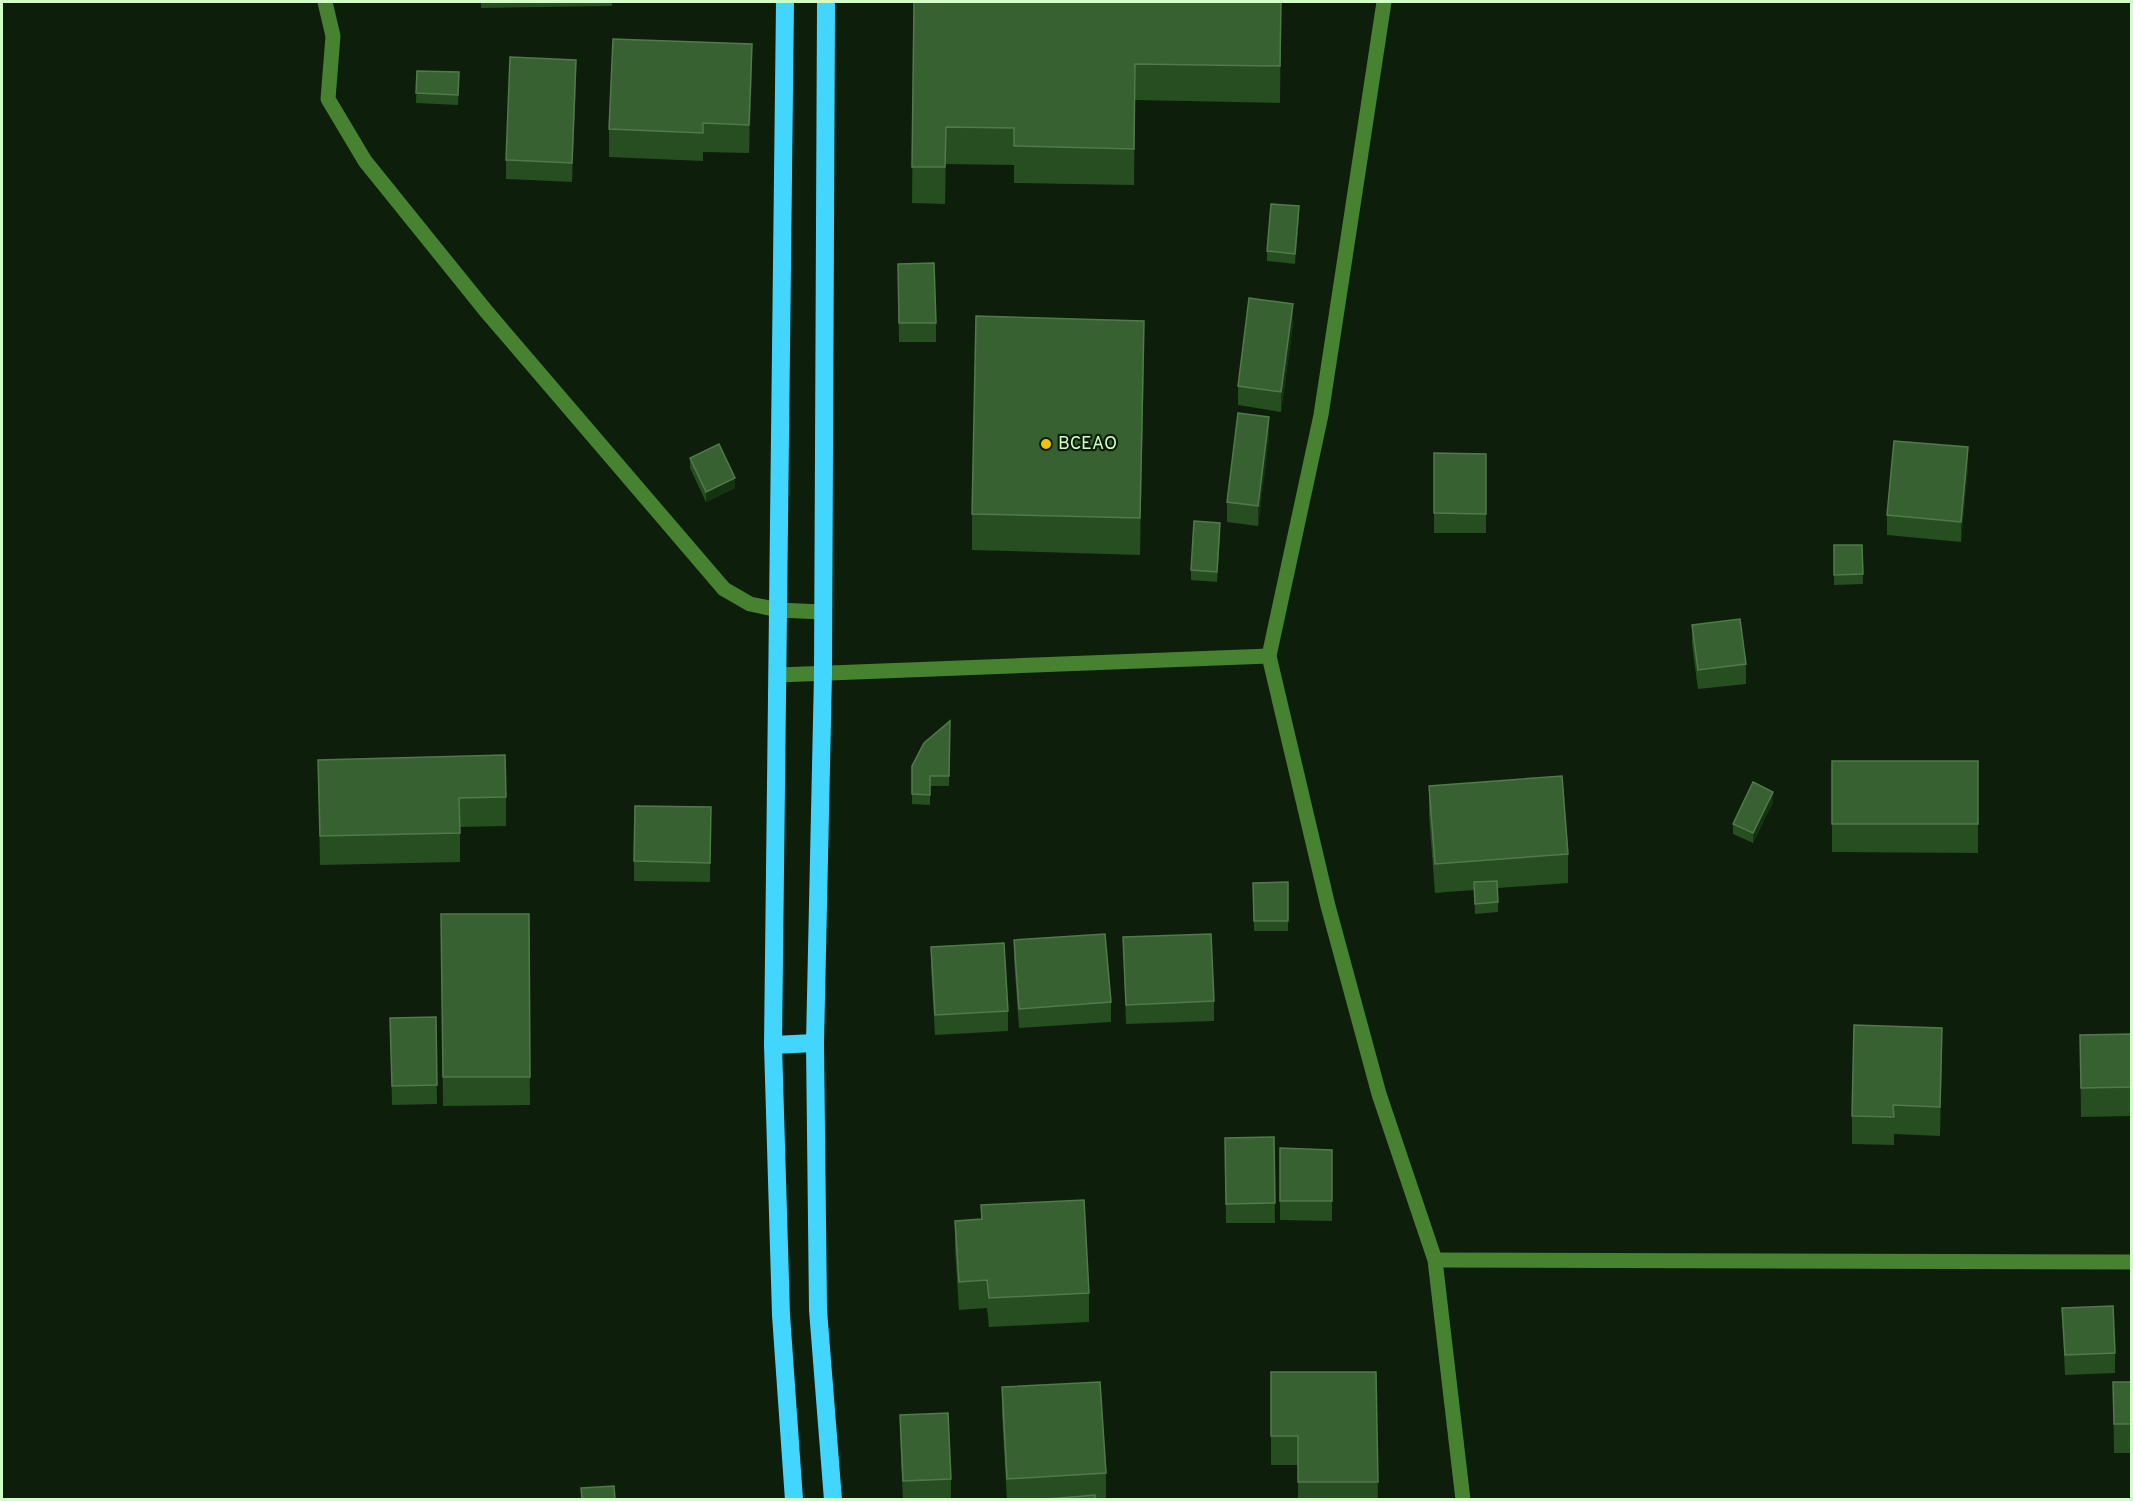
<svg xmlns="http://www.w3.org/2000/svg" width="2133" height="1501" viewBox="0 0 2133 1501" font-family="Overpass,sans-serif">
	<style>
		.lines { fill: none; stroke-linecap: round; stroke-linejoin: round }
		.minor { stroke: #468230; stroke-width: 15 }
		.highway { stroke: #42d6ff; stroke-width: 18 }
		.wall { fill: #264e21 }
		.shaded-wall { fill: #143310 }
		.building { fill: #386132; stroke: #507a4a; stroke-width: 1.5 }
		.poi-dot { fill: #f2c100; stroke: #0d1e0a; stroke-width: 2 }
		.labels { text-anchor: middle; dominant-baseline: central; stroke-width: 4.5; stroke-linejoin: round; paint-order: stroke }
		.poi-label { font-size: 18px; fill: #d2ffc7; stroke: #0d1e0a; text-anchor: start }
	</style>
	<rect width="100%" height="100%" fill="#0d1e0a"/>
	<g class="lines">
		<g class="minor">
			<polyline points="325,2 333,36 328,99 365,161 486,311 724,589 750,604 779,610 822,612"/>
			<polyline points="1384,2 1321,415 1269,656 1328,906 1379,1094 1435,1260 1463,1500"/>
			<polyline points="778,675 1269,656"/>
			<polyline points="1435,1260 2132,1262"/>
		</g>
		<g class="highway">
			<polyline points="785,2 773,1045 781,1315 794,1500"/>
			<polyline points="826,2 823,674 815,1043 818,1310 833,1500"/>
			<polyline points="773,1045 815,1043"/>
		</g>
	</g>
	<g class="wall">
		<polygon points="481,2 612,2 612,6 481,8"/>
		<polygon points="914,2 1281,2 1280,103 1135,100 1134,185 1014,183 1014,165 946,164 945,204 912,203"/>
		<polygon points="417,71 459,82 458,105 416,103"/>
		<polygon points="752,73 749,153 703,152 703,161 609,157 609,129"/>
		<polygon points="576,79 572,182 506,179 506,160"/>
		<polygon points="1299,216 1295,264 1267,261 1267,251"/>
		<polygon points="898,264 936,323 936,342 899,342"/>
		<polygon points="1293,324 1281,412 1238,405 1238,386"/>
		<polygon points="1144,357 1140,555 972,550 972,514"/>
		<polygon points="1269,436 1258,526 1227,522 1227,502"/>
		<polygon points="1434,453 1486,454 1486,533 1434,533"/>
		<polygon points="690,458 735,488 706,502 690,468"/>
		<polygon points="1968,467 1961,542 1887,535 1887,515"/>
		<polygon points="1220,533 1217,582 1191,580 1191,570"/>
		<polygon points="1834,545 1862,545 1863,584 1834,585"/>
		<polygon points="1692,625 1746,664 1746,684 1698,689 1692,644"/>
		<polygon points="950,731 949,786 930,786 930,805 912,804 912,766"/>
		<polygon points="318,760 506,797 506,826 460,827 460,862 320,865"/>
		<polygon points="1832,761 1978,761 1978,853 1832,852"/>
		<polygon points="1429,786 1568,854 1568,883 1498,888 1498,912 1475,914 1474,890 1435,893 1429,815"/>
		<polygon points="1773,802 1753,843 1733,834 1733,824"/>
		<polygon points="711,807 710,882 634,881 634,861"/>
		<polygon points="1288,882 1288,931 1254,931 1253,883"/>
		<polygon points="441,914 529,914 530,1105 443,1106"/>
		<polygon points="1123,937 1214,1001 1214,1021 1126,1024"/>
		<polygon points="1014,940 1111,1002 1111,1022 1019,1028 1014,960"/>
		<polygon points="931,947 1008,1011 1008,1031 935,1035 931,967"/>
		<polygon points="436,1017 437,1104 392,1105 390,1018"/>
		<polygon points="2132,1034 2132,1116 2081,1117 2080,1035"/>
		<polygon points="1942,1057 1940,1136 1894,1134 1894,1145 1852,1144 1852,1116"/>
		<polygon points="1274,1137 1275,1223 1226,1223 1225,1138"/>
		<polygon points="1280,1148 1332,1150 1332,1221 1280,1220"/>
		<polygon points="981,1205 1089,1293 1089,1322 989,1327 987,1308 959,1310 955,1249 955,1221 981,1219"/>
		<polygon points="2062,1308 2115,1353 2115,1373 2065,1375"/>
		<polygon points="1271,1372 1376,1372 1378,1500 1298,1500 1298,1465 1271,1465"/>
		<polygon points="2113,1382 2132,1382 2132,1453 2114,1453"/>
		<polygon points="1002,1387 1106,1473 1106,1500 1007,1500 1002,1415"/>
		<polygon points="900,1415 951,1479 951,1498 903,1500 900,1435"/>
	</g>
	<g class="shaded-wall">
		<polygon points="752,44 752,73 749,153 749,125"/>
		<polygon points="576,60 576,79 572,182 572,163"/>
		<polygon points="946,127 946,164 945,204 945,167"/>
		<polygon points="1299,206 1299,216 1295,264 1295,254"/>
		<polygon points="1293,304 1293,324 1281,412 1281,392"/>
		<polygon points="1144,321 1144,357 1140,555 1140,518"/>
		<polygon points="1269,417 1269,436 1258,526 1258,506"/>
		<polygon points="1968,447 1968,467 1961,542 1961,522"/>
		<polygon points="735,478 735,488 706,502 706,492"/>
		<polygon points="1773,792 1773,802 1753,843 1753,833"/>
		<polygon points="1942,1028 1942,1057 1940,1136 1940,1107"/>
	</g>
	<g class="building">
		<polygon points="914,2 1281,2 1280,66 1135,64 1134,149 1014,146 1014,128 946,127 945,167 912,167"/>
		<polygon points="613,39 752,44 749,125 703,123 703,133 609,129"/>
		<polygon points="510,57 576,60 572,163 506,160"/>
		<polygon points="417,71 459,72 458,95 416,93"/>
		<polygon points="1271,204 1299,206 1295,254 1267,251"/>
		<polygon points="934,263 936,323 899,323 898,264"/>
		<polygon points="1249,298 1293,304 1281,392 1238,386"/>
		<polygon points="976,316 1144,321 1140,518 972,514"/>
		<polygon points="1238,413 1269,417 1258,506 1227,502"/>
		<polygon points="1894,441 1968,447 1961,522 1887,515"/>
		<polygon points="719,444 735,478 706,492 690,458"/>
		<polygon points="1434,453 1486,454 1486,514 1434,513"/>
		<polygon points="1194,521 1220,523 1217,572 1191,570"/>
		<polygon points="1834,545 1862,545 1863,574 1834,575"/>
		<polygon points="1740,619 1746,664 1698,670 1692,625"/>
		<polygon points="950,721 949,776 930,776 930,795 912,794 912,766 924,743"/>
		<polygon points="505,755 506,797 459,798 460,833 320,836 318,760"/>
		<rect x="1832" y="761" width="146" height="63"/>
		<polygon points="1562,776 1568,854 1435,864 1429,786"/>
		<polygon points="1753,782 1773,792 1753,833 1733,824"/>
		<polygon points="635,806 711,807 710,863 634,861"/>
		<polygon points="1497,881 1498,902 1475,904 1474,882"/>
		<polygon points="1288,882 1288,921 1254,921 1253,883"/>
		<polygon points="441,914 529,914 530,1077 443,1077"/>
		<polygon points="1105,934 1111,1002 1019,1009 1014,940"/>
		<polygon points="1211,934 1214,1001 1126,1005 1123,937"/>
		<polygon points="1004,943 1008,1011 935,1015 931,947"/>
		<polygon points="436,1017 437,1085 392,1086 390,1018"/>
		<polygon points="1854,1025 1942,1028 1940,1107 1893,1105 1894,1117 1852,1116"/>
		<polygon points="2132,1034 2132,1087 2081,1088 2080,1035"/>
		<polygon points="1274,1137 1275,1203 1226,1204 1225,1138"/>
		<polygon points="1280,1148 1332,1150 1332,1201 1280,1201"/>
		<polygon points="1084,1200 1089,1293 989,1298 987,1280 959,1282 955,1221 982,1219 981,1205"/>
		<polygon points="2113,1306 2115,1353 2065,1355 2062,1308"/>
		<polygon points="1271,1372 1376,1372 1378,1482 1298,1482 1298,1436 1271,1436"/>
		<polygon points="1100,1382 1106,1473 1007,1479 1002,1387"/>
		<polygon points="2113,1382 2132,1382 2132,1424 2114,1424"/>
		<polygon points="948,1413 951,1479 903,1481 900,1415"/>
		<polygon points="614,1486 615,1499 582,1500 581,1488"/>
		<polygon points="1095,1495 1095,1500 1035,1500"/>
	</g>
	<circle class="poi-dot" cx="1046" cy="444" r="6"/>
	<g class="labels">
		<g class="poi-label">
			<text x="1058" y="444">BCEAO</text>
		</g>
	</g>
	<rect width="2133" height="1501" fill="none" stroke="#d2ffc7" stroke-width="6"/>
</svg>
